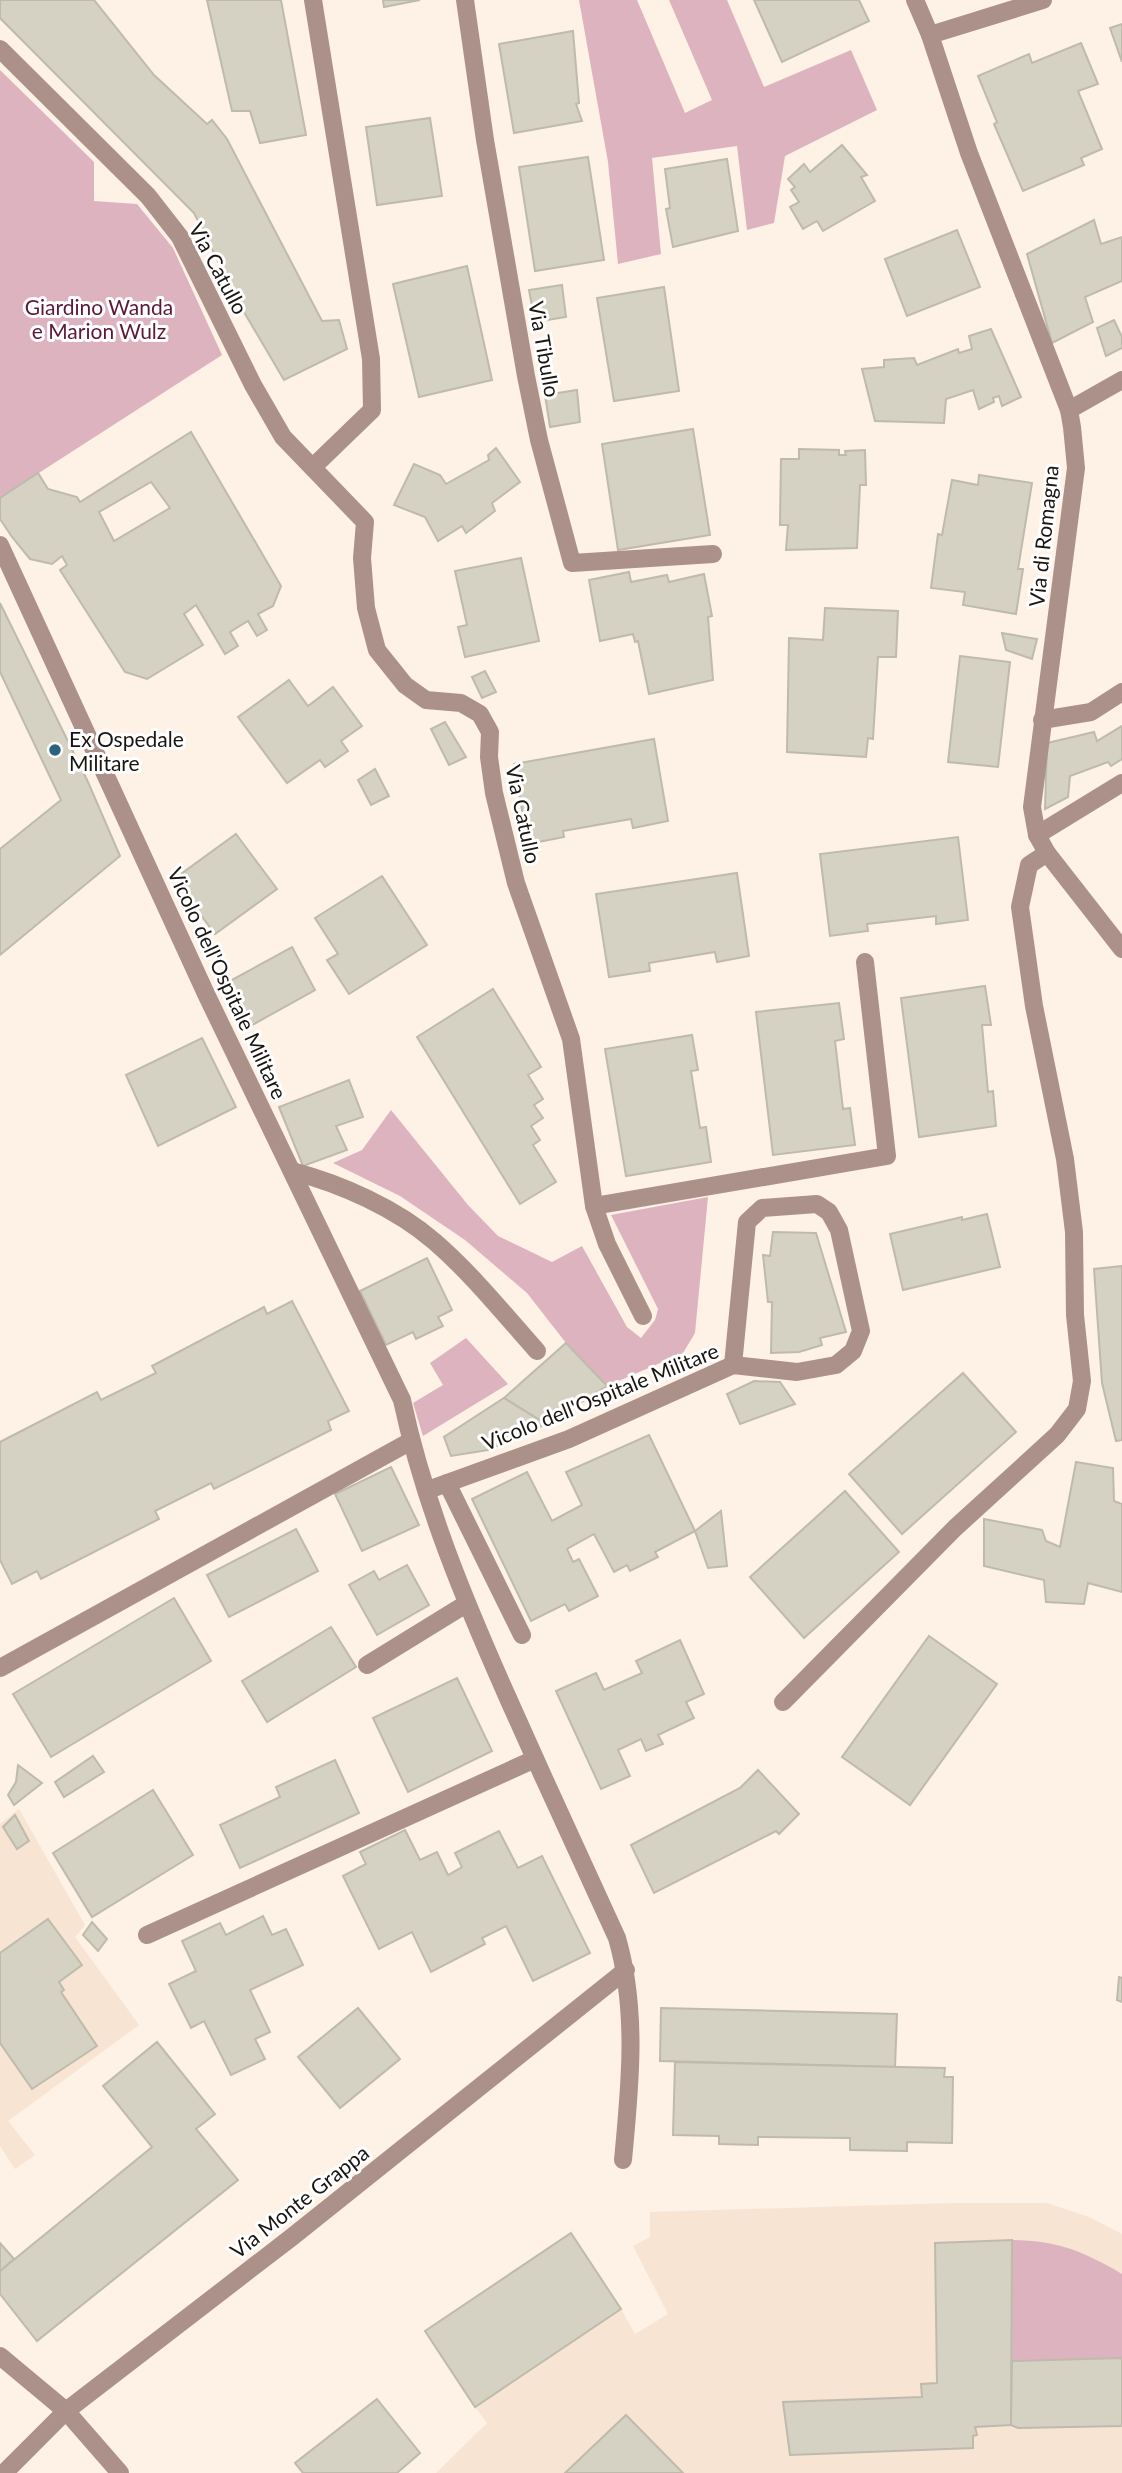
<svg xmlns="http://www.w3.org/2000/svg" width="1122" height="2473" viewBox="0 0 1122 2473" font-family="Lato,sans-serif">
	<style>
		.built { fill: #f8e4d3 }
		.green { fill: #deb3c0 }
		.building { fill: #d5d2c3; stroke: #bebbac; stroke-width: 2; fill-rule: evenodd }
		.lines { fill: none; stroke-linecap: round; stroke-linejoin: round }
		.minor { stroke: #ac918b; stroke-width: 18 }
		.poi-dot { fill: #29637c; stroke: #fff; stroke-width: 2.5 }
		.labels { text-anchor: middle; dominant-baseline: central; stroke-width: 6; stroke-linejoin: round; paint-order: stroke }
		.street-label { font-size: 21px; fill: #191511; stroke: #fff }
		.park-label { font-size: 21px; fill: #5e1836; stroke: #fff }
		.poi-label { font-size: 21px; fill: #191511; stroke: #fff; text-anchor: start }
	</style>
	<rect width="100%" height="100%" fill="#fef1e5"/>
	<g class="built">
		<polygon points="19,1809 85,1925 75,1937 139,2025 8,2121 35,2155 15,2169 0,2146 0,1824"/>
		<polygon points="953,2203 1047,2203 1089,2217 1122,2234 1122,2473 436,2473 487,2423 475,2407 621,2309 635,2334 668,2314 633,2246 650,2237 650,2212"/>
	</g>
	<g class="green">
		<polygon points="579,0 637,0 685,113 712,100 669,0 727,0 764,87 851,50 877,110 785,156 774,223 747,230 737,146 652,158 661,254 618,264 608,162"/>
		<polygon points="0,70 94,162 94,201 137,204 173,248 222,355 0,498"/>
		<polygon points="391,1110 468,1205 498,1236 552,1262 582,1246 627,1327 641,1338 655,1320 658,1309 611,1215 708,1197 695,1333 683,1353 607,1386 566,1343 527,1293 465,1240 400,1196 333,1163 362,1150"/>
		<polygon points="466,1338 508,1384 423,1436 413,1403 443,1385 430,1363"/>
		<path d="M1012,2240C1059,2241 1082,2251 1122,2274V2358L1012,2361Z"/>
	</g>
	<g class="building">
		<polygon points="0,0 94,0 154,75 207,124 212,120 227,139 322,321 339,320 347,349 284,380 241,307 194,213 0,18"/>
		<polygon points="207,0 281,0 306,135 260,143 250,111 232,111"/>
		<polygon points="383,0 420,0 384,7"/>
		<polygon points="754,0 859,0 869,21 782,62"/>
		<polygon points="1122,24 1122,62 1110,28"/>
		<polygon points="573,31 579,103 576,104 582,121 514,133 499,44"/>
		<polygon points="1081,43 1098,84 1078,91 1102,149 1081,158 1084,165 1023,191 994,124 997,122 978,76 1029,54 1032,63"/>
		<polygon points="430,118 442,196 377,205 366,127"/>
		<polygon points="842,145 867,175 861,177 875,201 823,231 817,221 803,229 790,207 799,202 791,190 795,187 788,179 804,164 810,172"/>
		<polygon points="588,157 604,260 535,271 519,167"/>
		<polygon points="727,159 738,231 673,247 666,209 670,208 665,169"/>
		<polygon points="1094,220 1101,244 1122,237 1122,281 1085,297 1093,322 1052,343 1027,254"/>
		<polygon points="957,230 980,287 907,316 885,259"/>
		<polygon points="467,266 492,380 419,397 393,284"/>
		<polygon points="562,285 566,317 535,322 529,290"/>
		<polygon points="664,287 679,391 614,401 597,298"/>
		<polygon points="1114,320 1122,337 1122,348 1106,356 1097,328"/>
		<polygon points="991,329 1021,397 1002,406 999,396 993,398 994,402 979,409 973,390 946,399 944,423 875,421 862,369 884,367 884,360 914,358 917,365 958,349 959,353 972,349 969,336"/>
		<polygon points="577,390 580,422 550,427 545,395"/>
		<polygon points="693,429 710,535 618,550 602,444"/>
		<path d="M191,432L281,586L273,606L258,614L267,630L257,636L248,621L230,632L238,646L225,654L196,605L184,614L203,645L147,679L125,672L60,570L67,565L62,556L52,564L30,559L12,537L0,519V498L38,473L48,489L77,497L80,502ZM151,482L170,508L114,541L99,512Z"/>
		<polygon points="496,448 520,482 492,503 495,511 466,533 462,526 438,541 425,517 394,505 414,464 440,475 446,484 489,460 488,455"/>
		<polygon points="799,449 839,450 839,455 846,455 845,451 865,450 866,485 860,485 857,548 786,550 788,525 780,525 781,459 799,459"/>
		<polygon points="979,475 1032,483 1018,569 1023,569 1016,614 963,605 965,592 931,588 938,534 942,535 952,480 978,485"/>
		<polygon points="521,558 539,641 465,657 458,627 467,625 455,571"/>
		<polygon points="629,572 631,582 667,575 669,582 704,574 712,616 708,617 713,680 649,694 638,641 635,642 633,634 600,641 589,580"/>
		<polygon points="0,603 88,782 120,856 0,955 0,849 61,800 0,672"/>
		<polygon points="825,608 898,611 896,657 878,657 873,739 868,738 866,757 787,752 789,638 823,640"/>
		<polygon points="1002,633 1037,639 1032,659 1006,650"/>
		<polygon points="960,656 1010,662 998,767 948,762"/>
		<polygon points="485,671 496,692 482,698 472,677"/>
		<polygon points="289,680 308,706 333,687 362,726 341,741 348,751 325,767 320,760 287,783 238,717"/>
		<polygon points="445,722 466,757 449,765 431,729"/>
		<polygon points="1122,726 1122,759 1111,766 1108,762 1070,776 1068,797 1045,809 1047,743 1094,732 1097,741"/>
		<polygon points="654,739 668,821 633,828 631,819 563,831 564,837 528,844 514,764"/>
		<polygon points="375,769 389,796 371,805 358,780"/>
		<polygon points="236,834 277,889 215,934 174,879"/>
		<polygon points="958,837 968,920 936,924 936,916 867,924 868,931 830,936 820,854"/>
		<polygon points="737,873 749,956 717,962 715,952 649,963 650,971 609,977 596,894"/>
		<polygon points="382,876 427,945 349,994 327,960 338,954 315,918"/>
		<polygon points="292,947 315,990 245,1029 221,986"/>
		<polygon points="985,986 991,1025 982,1025 988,1092 993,1091 996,1126 919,1137 901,998"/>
		<polygon points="493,989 541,1067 528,1075 543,1099 534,1105 543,1118 531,1126 540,1140 533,1145 556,1182 520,1204 417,1037"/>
		<polygon points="839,1003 844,1039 835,1041 843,1109 850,1108 855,1145 773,1155 756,1012"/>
		<polygon points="692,1035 698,1070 691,1071 700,1128 706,1127 711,1162 626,1176 605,1049"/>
		<polygon points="202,1038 236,1107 158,1146 126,1075"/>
		<polygon points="349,1080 363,1117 336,1126 347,1150 303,1166 279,1107"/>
		<polygon points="987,1214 1000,1267 903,1290 890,1234 962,1217 962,1220"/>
		<polygon points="773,1232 816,1233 846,1332 820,1338 822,1345 799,1352 771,1353 772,1302 768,1302 763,1255 770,1256"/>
		<polygon points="427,1258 452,1310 438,1317 443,1326 416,1339 413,1332 386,1345 360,1291"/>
		<polygon points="1122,1266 1122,1440 1116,1441 1102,1383 1094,1269"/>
		<polygon points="292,1301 349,1411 328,1421 331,1430 214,1489 211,1483 155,1511 159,1519 41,1579 37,1571 12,1584 0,1560 0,1442 97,1392 101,1400 156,1373 152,1366 264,1307 267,1314"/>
		<polygon points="566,1343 607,1386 546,1424 504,1398"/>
		<polygon points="963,1373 1016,1432 902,1534 849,1474"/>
		<polygon points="754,1381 780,1382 795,1404 740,1424 727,1394"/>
		<polygon points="504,1398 546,1424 488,1450 451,1456 444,1437"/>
		<polygon points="649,1435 695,1531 655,1552 658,1557 630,1571 627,1565 614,1572 594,1534 567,1549 573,1562 579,1559 598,1596 569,1611 565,1604 531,1621 472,1499 527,1472 552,1521 582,1505 566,1472"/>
		<polygon points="1076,1462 1113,1468 1114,1501 1122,1504 1122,1592 1088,1583 1084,1604 1046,1602 1044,1580 984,1566 984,1519 1042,1530 1046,1541 1060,1547"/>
		<polygon points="391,1467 419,1525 362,1551 335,1494"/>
		<polygon points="845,1491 899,1552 804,1638 750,1577"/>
		<polygon points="721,1511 727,1566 708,1568 695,1531"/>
		<polygon points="296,1529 318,1571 229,1617 207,1575"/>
		<polygon points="407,1565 429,1605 377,1635 349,1585 374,1571 379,1580"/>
		<polygon points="174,1598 211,1661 51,1757 13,1694"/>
		<polygon points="331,1627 356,1667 267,1722 242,1681"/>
		<polygon points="929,1636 997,1684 910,1805 842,1757"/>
		<polygon points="680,1640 704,1694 686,1702 694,1718 658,1735 663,1744 646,1751 641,1739 618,1750 630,1776 601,1789 556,1691 596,1673 604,1690 642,1673 636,1661"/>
		<polygon points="457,1678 492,1751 408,1792 373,1718"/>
		<polygon points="93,1756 104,1772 64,1797 55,1782"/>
		<polygon points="335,1760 359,1813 240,1868 220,1825 280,1797 276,1787"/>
		<polygon points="18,1765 42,1783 14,1805 8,1795 16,1782"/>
		<polygon points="758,1770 799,1814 779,1834 776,1831 654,1893 631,1845 740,1788"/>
		<polygon points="153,1790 193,1855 92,1917 53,1853"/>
		<polygon points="15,1815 29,1841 17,1849 3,1827"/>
		<polygon points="405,1830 420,1860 437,1852 448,1875 462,1867 455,1853 499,1831 518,1868 542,1856 590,1953 533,1981 506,1926 482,1938 485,1944 431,1972 412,1932 379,1949 343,1876 366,1864 360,1852"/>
		<polygon points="263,1916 272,1935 286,1929 303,1965 250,1990 270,2032 255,2039 265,2059 231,2075 204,2021 191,2028 169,1984 196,1971 182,1941 220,1923 226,1935"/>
		<polygon points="48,1919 82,1965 59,1982 64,1990 61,1992 97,2046 32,2089 0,2043 0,1953"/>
		<polygon points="92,1922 107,1939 98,1951 83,1935"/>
		<polygon points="1119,1977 1122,1978 1122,2002 1117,2000"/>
		<polygon points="358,2008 400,2059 340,2108 298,2057"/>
		<polygon points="661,2008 897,2014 895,2067 660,2061"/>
		<polygon points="157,2042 215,2114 196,2129 238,2180 37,2341 0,2294 0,2271 152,2147 103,2086"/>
		<polygon points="675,2062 945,2068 944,2077 953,2077 952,2143 907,2142 907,2151 850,2150 850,2138 758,2137 758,2145 719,2144 719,2136 673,2135"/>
		<polygon points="571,2233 621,2309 475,2407 425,2331"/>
		<polygon points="1012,2240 1011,2425 975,2427 977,2435 973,2436 973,2448 790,2455 783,2402 922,2397 921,2384 937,2383 935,2243"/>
		<polygon points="0,2243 14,2259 0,2271"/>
		<polygon points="1122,2358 1122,2426 1018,2428 1011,2425 1012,2361"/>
		<polygon points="377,2399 420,2453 397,2473 303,2473 295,2463"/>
		<polygon points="626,2415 683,2473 565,2473"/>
	</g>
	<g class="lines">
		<g class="minor">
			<polyline points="465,0 485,140 526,376 539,440 572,563 713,554"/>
			<polyline points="915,0 930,35 969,153 1069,410 1072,427 1076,468 1032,807 1037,835 1047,853 1122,949"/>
			<polyline points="930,35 1043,0"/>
			<polyline points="0,49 148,196 180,237 253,385 283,437 365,522 362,558 366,608 377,650 405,685 426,700 461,703 480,714 490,732 489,757 494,793 516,883 571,1039 594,1206 887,1156 865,962"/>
			<polyline points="1069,410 1122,380"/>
			<polyline points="313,467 372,410 371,359 313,0"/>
			<path d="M0,545L207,996L402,1400C424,1503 464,1599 507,1696C543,1777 580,1858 617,1938C638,2011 630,2086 623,2160"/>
			<polyline points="1042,720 1091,712 1122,692"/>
			<polyline points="1037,835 1122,783"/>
			<path d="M292,1171C341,1184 396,1208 435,1242C472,1274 504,1314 537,1351"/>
			<polyline points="594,1206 607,1244 643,1316"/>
			<polyline points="447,1483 522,1635"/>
			<polyline points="428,1490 569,1439 733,1365 797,1372 836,1365 853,1351 861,1331 839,1230 829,1212 817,1204 762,1208 747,1222 733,1365"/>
			<polyline points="367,1665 466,1604"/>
			<polyline points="0,1668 411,1441"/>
			<polyline points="783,1702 955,1528 1057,1435 1077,1409 1082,1381 1075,1315 1074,1232 1065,1159 1034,1006 1020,907 1029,865 1047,853"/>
			<polyline points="147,1935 535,1759"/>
			<polyline points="0,2356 66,2411 120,2473"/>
			<polyline points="4,2473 66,2411 292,2237 626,1970"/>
		</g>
	</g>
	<circle class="poi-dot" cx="55" cy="750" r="7"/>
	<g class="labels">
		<g class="street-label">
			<text transform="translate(219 268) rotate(62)">Via Catullo</text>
			<text transform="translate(545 349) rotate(80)">Via Tibullo</text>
			<text transform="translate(1043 536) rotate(-84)">Via di Romagna</text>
			<text transform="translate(524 814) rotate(78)">Via Catullo</text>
			<text transform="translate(228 983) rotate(65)">Vicolo dell'Ospitale Militare</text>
			<text transform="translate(600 1396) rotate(-22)">Vicolo dell'Ospitale Militare</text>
			<text transform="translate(299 2201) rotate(-38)">Via Monte Grappa</text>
		</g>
		<g class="park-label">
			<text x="99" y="306">Giardino Wanda<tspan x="99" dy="24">e Marion Wulz</tspan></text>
		</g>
		<g class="poi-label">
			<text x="69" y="738">Ex Ospedale<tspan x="69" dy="24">Militare</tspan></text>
		</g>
	</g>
</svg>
